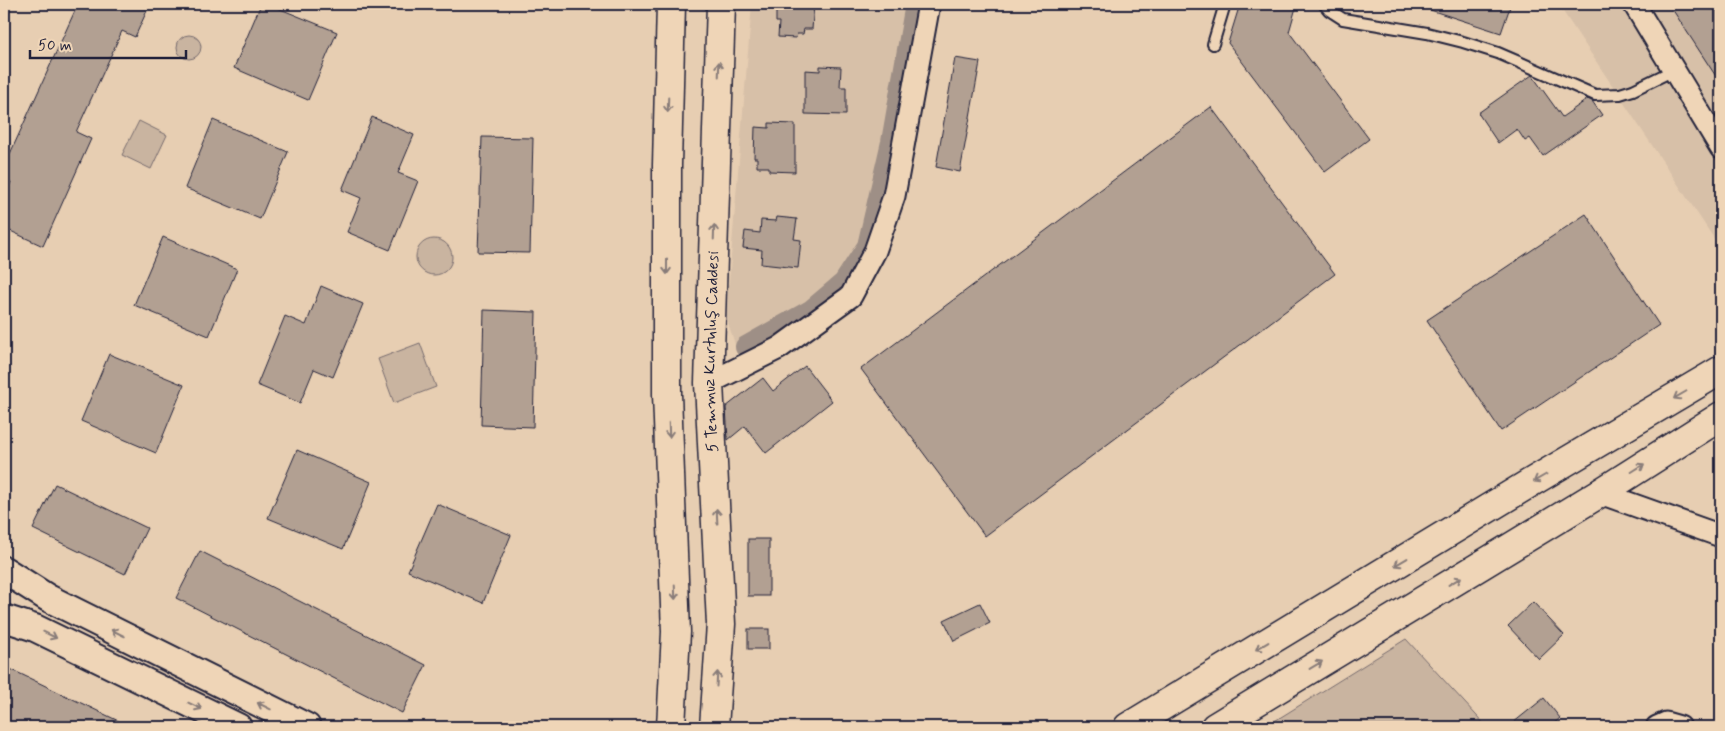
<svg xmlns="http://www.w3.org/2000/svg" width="1725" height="731" viewBox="0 0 1725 731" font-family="Mynerve,sans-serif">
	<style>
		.built { fill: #d7c0a8 }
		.green { fill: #c9b4a0; stroke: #766b6e }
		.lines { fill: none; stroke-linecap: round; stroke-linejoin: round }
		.canal { stroke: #9e8f86; stroke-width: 22 }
		.building { fill: #b2a092; stroke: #22223b }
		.service-casing { stroke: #22223b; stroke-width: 14 }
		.minor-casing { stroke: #22223b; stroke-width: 25 }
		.tertiary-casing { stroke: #22223b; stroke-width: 30 }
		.secondary-casing { stroke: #22223b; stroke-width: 31 }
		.service { stroke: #efd5b7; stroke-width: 10 }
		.minor { stroke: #efd5b7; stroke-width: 21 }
		.tertiary { stroke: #efd5b7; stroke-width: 26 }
		.secondary { stroke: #efd5b7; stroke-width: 28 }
		.oneway { stroke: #887c79 }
		.labels { text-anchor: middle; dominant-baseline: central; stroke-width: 5; stroke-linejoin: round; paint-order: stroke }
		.street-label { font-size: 16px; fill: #22223b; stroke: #efd5b7 }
	</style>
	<rect width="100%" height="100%" fill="#e7ceb2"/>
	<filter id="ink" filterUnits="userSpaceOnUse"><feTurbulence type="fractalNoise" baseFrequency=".02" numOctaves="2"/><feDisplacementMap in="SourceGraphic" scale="10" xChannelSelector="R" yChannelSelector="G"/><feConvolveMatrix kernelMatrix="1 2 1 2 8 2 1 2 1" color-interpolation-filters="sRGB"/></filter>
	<g filter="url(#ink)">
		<g class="built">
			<polygon points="752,4 922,4 879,205 849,282 738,353 726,317"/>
			<polygon points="1558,4 1721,4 1721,249"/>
		</g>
		<g class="green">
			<circle cx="189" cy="47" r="12"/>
			<polygon points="139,121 167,135 151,169 122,155"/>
			<circle cx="434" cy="257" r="18"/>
			<polygon points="420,343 436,387 394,403 378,359"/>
			<polygon points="1406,639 1487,727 1264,727 1265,727"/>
		</g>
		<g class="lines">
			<polyline class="canal" points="746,347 812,310 844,283 868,246 892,142 916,4"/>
		</g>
		<g class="building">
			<polygon points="78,4 150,4 135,37 122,31 76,132 91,139 43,246 4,228 4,199 11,182 4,179 4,167"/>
			<polygon points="261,4 268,4 337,32 308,100 234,68"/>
			<polygon points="776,4 814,4 812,29 804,29 803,34 797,34 796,38 778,37 779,22 776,22"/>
			<polygon points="1240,4 1297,4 1289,32 1369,139 1325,172 1228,43"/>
			<polygon points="1422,4 1511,4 1501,33 1421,7"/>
			<polygon points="1669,4 1721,4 1721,84 1678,18"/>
			<polygon points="955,58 980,62 960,172 936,167"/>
			<polygon points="820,66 841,67 840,87 846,87 846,115 805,114 805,70 820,71"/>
			<polygon points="1532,75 1562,117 1588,99 1592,101 1602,115 1543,156 1530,138 1525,141 1517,129 1498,143 1478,113"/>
			<polygon points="1211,107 1335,274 985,536 861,369"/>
			<polygon points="372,117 414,135 398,173 418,181 390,250 347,232 361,198 342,190"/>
			<polygon points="213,120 288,152 260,219 185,188"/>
			<polygon points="769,123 795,124 795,172 769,171 769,167 757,167 757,158 754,158 755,127 769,128"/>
			<polygon points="482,137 533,138 530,253 478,252"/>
			<polygon points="1586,214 1659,325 1501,431 1427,320"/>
			<polygon points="777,217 797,219 794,239 801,240 798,268 761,264 762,250 743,248 745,231 760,233 761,220 776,221"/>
			<polygon points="163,237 237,269 209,336 134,305"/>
			<polygon points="321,286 363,304 333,377 314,369 300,403 257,385 285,316 306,325"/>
			<polygon points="484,310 536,312 533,427 481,425"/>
			<polygon points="109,354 184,385 156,453 81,421"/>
			<polygon points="805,366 832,401 766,453 745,426 728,440 726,407 763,378 773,391"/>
			<polygon points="297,450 371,482 343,549 268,518"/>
			<polygon points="55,484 147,528 125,574 33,529"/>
			<polygon points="437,504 511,535 483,603 408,571"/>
			<rect x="748" y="539" width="21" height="57"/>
			<polygon points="200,551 426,665 402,713 176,598"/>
			<polygon points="1533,602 1564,635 1539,659 1508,626"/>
			<polygon points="980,603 990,623 954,641 944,620"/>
			<rect x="748" y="629" width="21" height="20"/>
			<polygon points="4,666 131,727 11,727 4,724"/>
			<polygon points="1544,698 1560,718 1550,727 1508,727"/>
		</g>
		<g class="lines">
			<defs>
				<g id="service">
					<polyline points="1324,4 1329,10 1343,19 1427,33 1463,42 1498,53 1595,95 1620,94 1633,90 1674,70"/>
					<polyline points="1213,44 1225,4"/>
				</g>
				<g id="minor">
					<polyline points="1634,4 1721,148"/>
					<polyline points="709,383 779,348 851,296 875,251 894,196 929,4"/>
					<polyline points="1600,493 1721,536"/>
					<polyline points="1657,727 1666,723 1680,727"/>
				</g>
				<g id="tertiary">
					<polyline points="4,570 48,598 307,727"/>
					<polyline points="4,618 35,628 238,727"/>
				</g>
				<g id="secondary">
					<polyline points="671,727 676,632 667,394 667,165 671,4"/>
					<path id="s1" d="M714,727L721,624L709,383L721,4"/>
					<polyline points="1128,727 1530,483 1721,370"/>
					<polyline points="1215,727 1600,493 1721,416"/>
				</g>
			</defs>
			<use href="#service" class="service-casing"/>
			<use href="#minor" class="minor-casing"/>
			<use href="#tertiary" class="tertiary-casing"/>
			<use href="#secondary" class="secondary-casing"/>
			<use href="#service" class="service"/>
			<use href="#minor" class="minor"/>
			<use href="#tertiary" class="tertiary"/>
			<use href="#secondary" class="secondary"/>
		</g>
		<defs><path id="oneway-shaft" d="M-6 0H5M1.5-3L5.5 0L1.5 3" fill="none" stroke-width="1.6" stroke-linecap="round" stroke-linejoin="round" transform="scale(1.25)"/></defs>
		<g class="oneway">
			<use href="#oneway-shaft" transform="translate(719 69) rotate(-88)"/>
			<use href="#oneway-shaft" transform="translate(668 105) rotate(92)"/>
			<use href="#oneway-shaft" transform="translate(714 232) rotate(-88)"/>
			<use href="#oneway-shaft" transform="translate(667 267) rotate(90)"/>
			<use href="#oneway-shaft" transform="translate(1680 395) rotate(150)"/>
			<use href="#oneway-shaft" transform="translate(669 430) rotate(88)"/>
			<use href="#oneway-shaft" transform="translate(1638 468) rotate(-32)"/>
			<use href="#oneway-shaft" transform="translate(1540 478) rotate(150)"/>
			<use href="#oneway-shaft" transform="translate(717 516) rotate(-93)"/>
			<use href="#oneway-shaft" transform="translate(1401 562) rotate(149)"/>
			<use href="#oneway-shaft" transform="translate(1455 581) rotate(-31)"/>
			<use href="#oneway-shaft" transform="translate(675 592) rotate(88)"/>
			<use href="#oneway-shaft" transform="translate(118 633) rotate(-154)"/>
			<use href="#oneway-shaft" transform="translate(50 635) rotate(26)"/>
			<use href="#oneway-shaft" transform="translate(1262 646) rotate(149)"/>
			<use href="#oneway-shaft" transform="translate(1316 665) rotate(-31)"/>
			<use href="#oneway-shaft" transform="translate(717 679) rotate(-86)"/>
			<use href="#oneway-shaft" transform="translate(195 706) rotate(26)"/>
			<use href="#oneway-shaft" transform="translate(264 706) rotate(-154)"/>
		</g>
	</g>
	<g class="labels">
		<g class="street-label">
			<text stroke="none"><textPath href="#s1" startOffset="376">5 Temmuz Kurtuluş Caddesi</textPath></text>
		</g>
	</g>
	<rect width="1725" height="731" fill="none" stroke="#efd5b7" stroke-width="20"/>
	<rect x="10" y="10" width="1705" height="711" fill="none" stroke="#22223b" stroke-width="2" filter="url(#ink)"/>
	<path d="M30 50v8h156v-8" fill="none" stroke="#22223b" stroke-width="2.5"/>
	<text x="38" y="50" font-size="15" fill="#22223b" stroke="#efd5b7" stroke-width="4" paint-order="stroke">50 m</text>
</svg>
